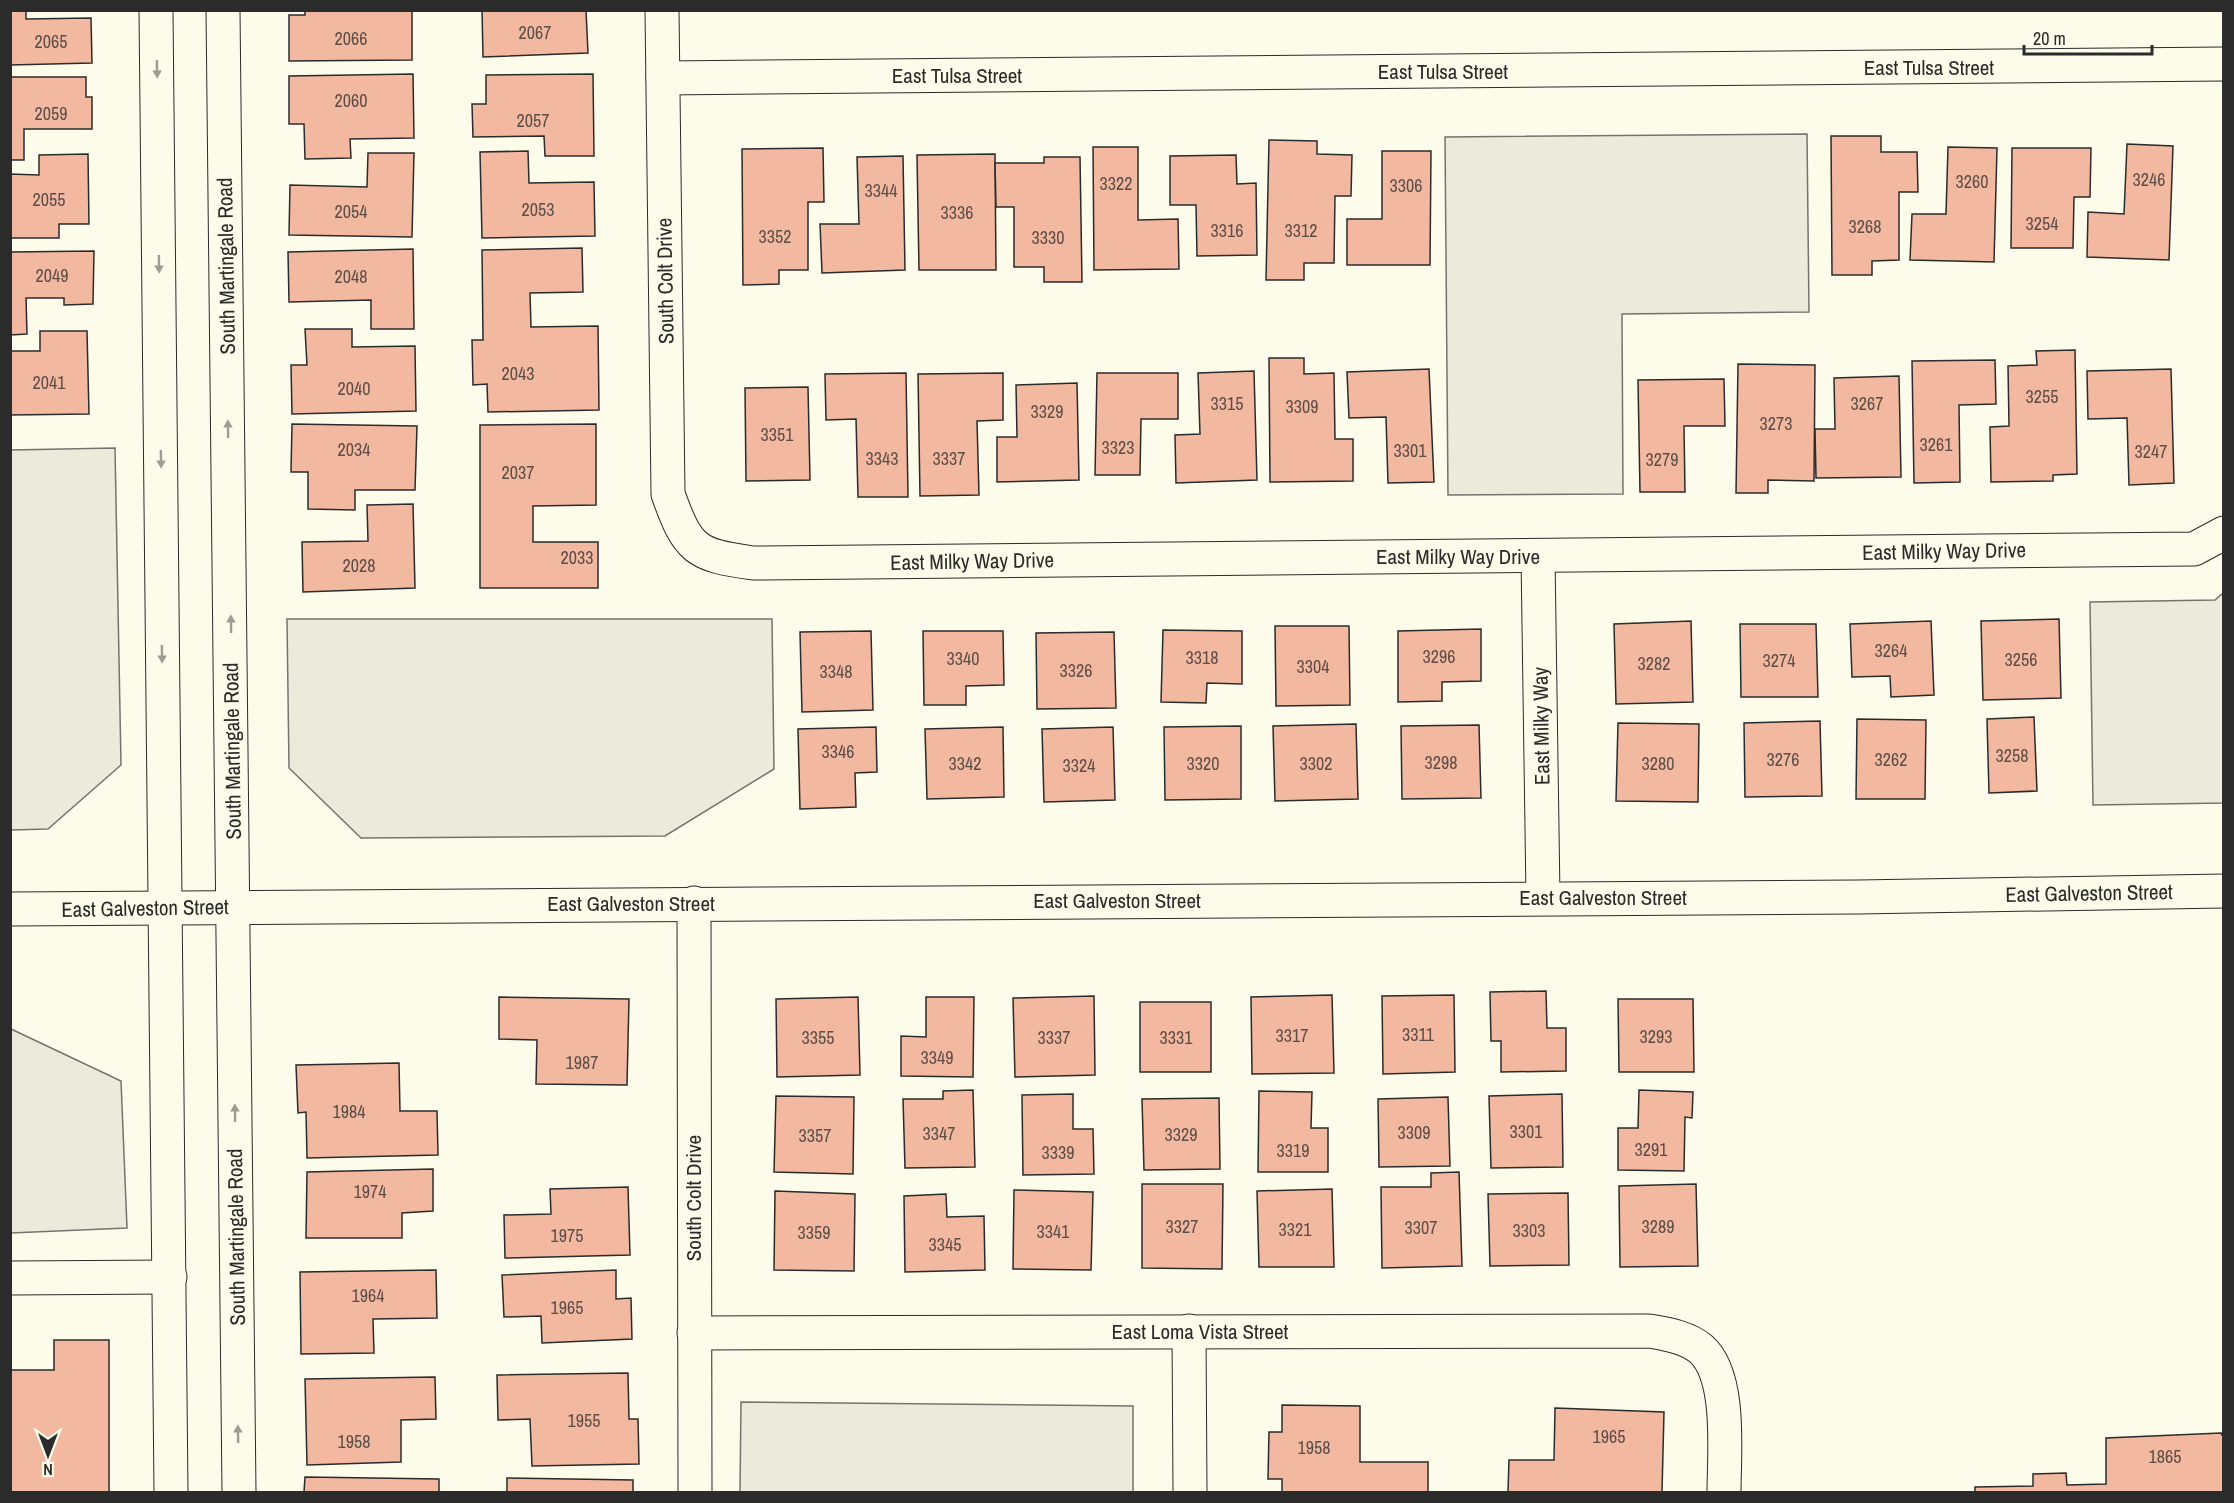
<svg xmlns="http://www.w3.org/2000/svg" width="2234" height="1503" viewBox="0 0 2234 1503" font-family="'Archivo Narrow',sans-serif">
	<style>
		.green { fill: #ecebdb; stroke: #74746e; stroke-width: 1.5 }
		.building { fill: #f2b8a0; stroke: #2b2b2b; stroke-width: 1.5 }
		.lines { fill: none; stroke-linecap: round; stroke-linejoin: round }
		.street-casing { stroke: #2b2b2b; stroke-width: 35 }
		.secondary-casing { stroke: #2b2b2b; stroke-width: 35 }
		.street { stroke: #fdfbea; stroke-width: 33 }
		.secondary { stroke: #fdfbea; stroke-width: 33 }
		.oneway { fill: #9e9d94 }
		.labels { text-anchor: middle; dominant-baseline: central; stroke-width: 4.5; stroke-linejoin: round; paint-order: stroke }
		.number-label { font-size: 18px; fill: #5d4e48 }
		.street-label { font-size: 21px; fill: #2b2b2b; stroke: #fdfbea }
	</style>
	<rect width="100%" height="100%" fill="#fdfbea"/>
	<g class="green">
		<polygon points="1807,134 1809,312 1622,314 1623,494 1448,495 1445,137"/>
		<polygon points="115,448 121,765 48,829 11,830 11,450"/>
		<polygon points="2223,593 2223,803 2093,805 2090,602 2215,600"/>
		<polygon points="287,619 772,619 774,769 665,836 361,838 289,768"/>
		<polygon points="11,1029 121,1081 127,1228 11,1233"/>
		<polygon points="741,1402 1133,1406 1133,1492 740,1492"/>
	</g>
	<g class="building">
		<polygon points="10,10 26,10 26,19 91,18 92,63 10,65"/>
		<polygon points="305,10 412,10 412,60 289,61 289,15 305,15"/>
		<polygon points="482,10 586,10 588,53 483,57"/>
		<polygon points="413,74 414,138 350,139 351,158 305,159 304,124 289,124 289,76"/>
		<polygon points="593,74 594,156 545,156 544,136 473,137 472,104 486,104 486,75"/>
		<polygon points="10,77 86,77 86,97 92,97 92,129 24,129 24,160 10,160"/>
		<polygon points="1831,136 1881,136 1881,152 1917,152 1918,192 1899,192 1899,260 1872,261 1872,275 1832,275"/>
		<polygon points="1269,140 1317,141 1317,154 1352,155 1351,196 1335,196 1334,263 1304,263 1304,280 1266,280"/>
		<polygon points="2127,144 2173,146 2169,260 2087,257 2088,212 2124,214"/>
		<polygon points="1093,147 1138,147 1138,220 1178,219 1179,269 1094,270"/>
		<polygon points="1948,147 1997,148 1994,262 1910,260 1912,214 1946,214"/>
		<polygon points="823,148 824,202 808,202 808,270 779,270 779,284 743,285 742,149"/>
		<polygon points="2012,148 2091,148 2090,197 2074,197 2073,248 2011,248"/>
		<polygon points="528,151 529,183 594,182 595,236 482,238 480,152"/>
		<polygon points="1382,151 1431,151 1430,265 1347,265 1347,219 1382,219"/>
		<polygon points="368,153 414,153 412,237 289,235 290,185 367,187"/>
		<polygon points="88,154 89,224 59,224 59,238 10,238 10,174 39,175 39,155"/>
		<polygon points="995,154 996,270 919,270 917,155"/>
		<polygon points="1236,155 1237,184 1256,183 1257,255 1197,256 1196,205 1170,205 1170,156"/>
		<polygon points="903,156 905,270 822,273 820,224 859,224 857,157"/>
		<polygon points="1044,157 1080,157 1082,282 1044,282 1044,267 1014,267 1014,207 996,207 995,163 1044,163"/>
		<polygon points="582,248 583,292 530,293 531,327 598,326 599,410 488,412 487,384 473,385 472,340 483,340 482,250"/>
		<polygon points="413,249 414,329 371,329 371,300 289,302 288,252"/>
		<polygon points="94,251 93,304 64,305 64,298 26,298 27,334 10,335 10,252"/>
		<polygon points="305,329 352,329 352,347 415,346 416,411 292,414 291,365 307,365"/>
		<polygon points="40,331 87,331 89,414 10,415 10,351 40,351"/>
		<polygon points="2075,350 2077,474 2053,475 2053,481 1991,482 1990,427 2009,426 2008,366 2037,365 2036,351"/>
		<polygon points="1269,358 1304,358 1304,374 1334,373 1335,439 1353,439 1353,481 1270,482"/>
		<polygon points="1995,360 1996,404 1959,405 1960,482 1914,483 1912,361"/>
		<polygon points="1738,364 1815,365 1814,481 1768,480 1768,493 1736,493"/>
		<polygon points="1429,369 1434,482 1388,483 1386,417 1349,418 1347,372"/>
		<polygon points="2171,369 2174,483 2129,485 2127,418 2088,419 2087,371"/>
		<polygon points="1254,371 1257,480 1176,483 1175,435 1200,434 1198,373"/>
		<polygon points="906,373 908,497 858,497 856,419 826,420 825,374"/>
		<polygon points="1003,373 1003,420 977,421 979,495 920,496 918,374"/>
		<polygon points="1097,373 1178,373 1178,419 1141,419 1140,475 1095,475"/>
		<polygon points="1899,376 1901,477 1816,478 1815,429 1835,429 1834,378"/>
		<polygon points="1724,379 1725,426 1684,426 1685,492 1640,492 1638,380"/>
		<polygon points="1077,383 1079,480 997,482 997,437 1017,437 1016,385"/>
		<polygon points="808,387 810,480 746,481 745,388"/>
		<polygon points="292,424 417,426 415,490 355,490 355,510 308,509 308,472 291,472"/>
		<polygon points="596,424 596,505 533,506 533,542 598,542 598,588 480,588 480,425"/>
		<polygon points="413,504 415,588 303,592 302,542 368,541 367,505"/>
		<polygon points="2059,619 2061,698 1983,700 1981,621"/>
		<polygon points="1691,621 1693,702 1616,704 1614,624"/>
		<polygon points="1931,621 1934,695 1891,697 1890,676 1852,677 1850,624"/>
		<polygon points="1740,624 1816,624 1818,697 1741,697"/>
		<polygon points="1275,626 1349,626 1350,705 1276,706"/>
		<polygon points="1481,629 1481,681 1442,682 1442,701 1398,702 1398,631"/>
		<polygon points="1163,630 1242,631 1242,684 1207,683 1206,703 1161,702"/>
		<polygon points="871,631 873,710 802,712 800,632"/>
		<polygon points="923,631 1003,631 1004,685 966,686 966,705 924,705"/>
		<polygon points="1114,632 1116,708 1037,709 1036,633"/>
		<polygon points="2034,717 2037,791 1989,793 1987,719"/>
		<polygon points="1857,719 1926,720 1925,799 1856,799"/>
		<polygon points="1820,721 1822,796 1745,797 1744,723"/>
		<polygon points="1618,723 1699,724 1698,802 1616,801"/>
		<polygon points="1356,724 1358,799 1275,801 1273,726"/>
		<polygon points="1479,725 1481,798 1402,799 1401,726"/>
		<polygon points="1241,726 1241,799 1165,800 1164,727"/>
		<polygon points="876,727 877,772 855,773 856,807 800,809 798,729"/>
		<polygon points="1003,727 1004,797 927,799 925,729"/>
		<polygon points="1113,727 1115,800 1044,802 1042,729"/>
		<polygon points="1546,991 1547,1028 1566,1028 1566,1071 1501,1072 1501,1041 1491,1041 1490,992"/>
		<polygon points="1332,995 1334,1073 1252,1074 1251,997"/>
		<polygon points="1454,995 1455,1072 1383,1074 1382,996"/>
		<polygon points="1094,996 1095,1075 1015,1077 1013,998"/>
		<polygon points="499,997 629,999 627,1085 536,1084 537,1040 499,1039"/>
		<polygon points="858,997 860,1075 777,1077 776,999"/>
		<polygon points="926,997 974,997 973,1077 901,1076 901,1036 926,1037"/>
		<polygon points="1618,999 1693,999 1694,1072 1619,1072"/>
		<rect x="1140" y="1002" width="71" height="70"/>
		<polygon points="399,1063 400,1111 437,1111 438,1155 307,1158 306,1112 298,1113 296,1065"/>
		<polygon points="973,1090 975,1167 905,1168 903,1099 943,1099 943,1091"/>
		<polygon points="1639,1090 1693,1092 1692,1118 1685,1117 1684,1171 1618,1170 1618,1128 1638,1128"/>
		<polygon points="1259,1091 1312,1092 1311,1128 1328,1128 1328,1172 1258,1172"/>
		<polygon points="1073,1094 1073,1129 1093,1129 1094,1174 1023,1175 1022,1095"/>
		<polygon points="1562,1094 1563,1167 1491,1168 1489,1096"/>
		<polygon points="776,1096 854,1097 853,1174 774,1172"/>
		<polygon points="1448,1097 1450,1166 1379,1167 1378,1099"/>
		<polygon points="1219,1098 1220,1169 1144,1170 1142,1099"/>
		<polygon points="433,1169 433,1211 402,1213 402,1238 306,1238 307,1172"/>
		<polygon points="1459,1172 1462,1266 1382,1268 1381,1187 1431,1187 1431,1173"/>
		<polygon points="1142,1184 1223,1184 1222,1269 1142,1268"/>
		<polygon points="1696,1184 1698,1266 1620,1267 1619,1186"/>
		<polygon points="628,1187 630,1255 505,1258 504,1215 551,1214 550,1189"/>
		<polygon points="1332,1189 1334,1267 1259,1267 1257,1191"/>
		<polygon points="1014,1190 1093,1192 1091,1270 1013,1269"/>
		<polygon points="775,1191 855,1194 854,1271 774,1270"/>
		<polygon points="1568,1193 1569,1265 1490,1266 1488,1194"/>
		<polygon points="946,1194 947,1217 984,1216 985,1270 905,1272 904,1196"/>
		<polygon points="436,1270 437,1318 373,1319 374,1353 301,1354 300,1272"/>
		<polygon points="616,1270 616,1299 631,1298 632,1339 542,1343 541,1316 504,1317 502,1275"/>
		<polygon points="54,1340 109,1340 109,1492 10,1492 10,1370 54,1370"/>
		<polygon points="628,1373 629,1419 638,1419 639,1464 532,1466 530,1419 498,1420 497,1375"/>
		<polygon points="435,1377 436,1419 401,1420 401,1462 307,1465 305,1379"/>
		<polygon points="1282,1405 1360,1406 1360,1462 1428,1462 1428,1492 1282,1492 1282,1479 1268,1479 1269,1432 1282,1432"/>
		<polygon points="1555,1408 1664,1412 1662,1492 1508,1492 1509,1460 1554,1460"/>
		<polygon points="2221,1433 2224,1438 2224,1492 1975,1492 1975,1487 2033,1486 2033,1474 2066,1473 2067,1485 2106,1484 2106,1438"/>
		<polygon points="305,1477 439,1479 439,1492 304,1492"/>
		<polygon points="507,1478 633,1480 633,1492 507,1492"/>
	</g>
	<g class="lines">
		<defs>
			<g id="street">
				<path d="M662,10L668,494C688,550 695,555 753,563L2194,549L2224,533"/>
				<polyline points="663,78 2224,64"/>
				<polyline points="1538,556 1543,897"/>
				<polyline points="694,903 695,1492"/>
				<polyline points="10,909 1858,897 2224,891"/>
				<polyline points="10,1278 170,1277"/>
				<polyline points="1189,1331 1190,1492"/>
				<path d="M694,1333L1649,1331C1666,1334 1687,1337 1701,1349C1732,1376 1724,1455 1724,1492"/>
			</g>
			<g id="secondary">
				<polyline points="156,10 171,1492"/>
				<polyline points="223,10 239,1492"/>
			</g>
		</defs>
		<use href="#street" class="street-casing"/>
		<use href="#secondary" class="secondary-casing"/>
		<use href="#street" class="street"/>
		<use href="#secondary" class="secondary"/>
	</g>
	<defs><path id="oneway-solid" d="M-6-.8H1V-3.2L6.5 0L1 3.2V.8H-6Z" transform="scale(1.5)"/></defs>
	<g class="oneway">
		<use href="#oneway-solid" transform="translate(157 69) rotate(89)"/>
		<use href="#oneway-solid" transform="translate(159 264) rotate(89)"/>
		<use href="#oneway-solid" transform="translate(228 429) rotate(-91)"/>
		<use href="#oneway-solid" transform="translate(161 459) rotate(89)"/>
		<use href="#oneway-solid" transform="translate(231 624) rotate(-91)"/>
		<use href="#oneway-solid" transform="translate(162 654) rotate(89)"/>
		<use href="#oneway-solid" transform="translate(235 1113) rotate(-91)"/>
		<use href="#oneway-solid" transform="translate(238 1434) rotate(-91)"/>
	</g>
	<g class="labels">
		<g class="number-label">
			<text x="535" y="32">2067</text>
			<text x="351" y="38">2066</text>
			<text x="51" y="41">2065</text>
			<text x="351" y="100">2060</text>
			<text x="51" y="113">2059</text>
			<text x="533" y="120">2057</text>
			<text x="2149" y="179">3246</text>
			<text x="1972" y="181">3260</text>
			<text x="1116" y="183">3322</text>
			<text x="1406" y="185">3306</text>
			<text x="881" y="190">3344</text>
			<text x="49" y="199">2055</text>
			<text x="538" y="209">2053</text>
			<text x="351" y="211">2054</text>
			<text x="957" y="212">3336</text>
			<text x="2042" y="223">3254</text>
			<text x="1865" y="226">3268</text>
			<text x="1227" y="230">3316</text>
			<text x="1301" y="230">3312</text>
			<text x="775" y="236">3352</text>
			<text x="1048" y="237">3330</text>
			<text x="52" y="275">2049</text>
			<text x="351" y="276">2048</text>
			<text x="518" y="373">2043</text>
			<text x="49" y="382">2041</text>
			<text x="354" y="388">2040</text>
			<text x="2042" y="396">3255</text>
			<text x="1227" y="403">3315</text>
			<text x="1867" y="403">3267</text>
			<text x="1302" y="406">3309</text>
			<text x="1047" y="411">3329</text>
			<text x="1776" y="423">3273</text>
			<text x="777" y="434">3351</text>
			<text x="1936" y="444">3261</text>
			<text x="1118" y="447">3323</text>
			<text x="354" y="449">2034</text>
			<text x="1410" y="450">3301</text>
			<text x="2151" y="451">3247</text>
			<text x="882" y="458">3343</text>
			<text x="949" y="458">3337</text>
			<text x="1662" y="459">3279</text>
			<text x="518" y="472">2037</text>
			<text x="577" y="557">2033</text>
			<text x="359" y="565">2028</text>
			<text x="1891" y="650">3264</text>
			<text x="1439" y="656">3296</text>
			<text x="1202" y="657">3318</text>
			<text x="963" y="658">3340</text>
			<text x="2021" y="659">3256</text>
			<text x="1779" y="660">3274</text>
			<text x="1654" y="663">3282</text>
			<text x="1313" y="666">3304</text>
			<text x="1076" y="670">3326</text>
			<text x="836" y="671">3348</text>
			<text x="838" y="751">3346</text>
			<text x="2012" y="755">3258</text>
			<text x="1783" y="759">3276</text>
			<text x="1891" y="759">3262</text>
			<text x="1441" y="762">3298</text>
			<text x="965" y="763">3342</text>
			<text x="1203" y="763">3320</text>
			<text x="1316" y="763">3302</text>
			<text x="1658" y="763">3280</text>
			<text x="1079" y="765">3324</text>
			<text x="1418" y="1034">3311</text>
			<text x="1292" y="1035">3317</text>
			<text x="1656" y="1036">3293</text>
			<text x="818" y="1037">3355</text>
			<text x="1054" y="1037">3337</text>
			<text x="1176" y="1037">3331</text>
			<text x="937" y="1057">3349</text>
			<text x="582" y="1062">1987</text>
			<text x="349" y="1111">1984</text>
			<text x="1526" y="1131">3301</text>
			<text x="1414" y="1132">3309</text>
			<text x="939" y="1133">3347</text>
			<text x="1181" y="1134">3329</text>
			<text x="815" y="1135">3357</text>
			<text x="1651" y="1149">3291</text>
			<text x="1293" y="1150">3319</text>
			<text x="1058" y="1152">3339</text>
			<text x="370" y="1191">1974</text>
			<text x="1182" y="1226">3327</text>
			<text x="1658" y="1226">3289</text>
			<text x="1421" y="1227">3307</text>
			<text x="1295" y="1229">3321</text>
			<text x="1529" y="1230">3303</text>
			<text x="1053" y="1231">3341</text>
			<text x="814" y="1232">3359</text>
			<text x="567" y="1235">1975</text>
			<text x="945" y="1244">3345</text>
			<text x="368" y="1295">1964</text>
			<text x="567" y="1307">1965</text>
			<text x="584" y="1420">1955</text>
			<text x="1609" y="1436">1965</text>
			<text x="354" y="1441">1958</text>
			<text x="1314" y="1447">1958</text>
			<text x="2165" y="1456">1865</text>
		</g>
		<g class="street-label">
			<text x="1929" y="67">East Tulsa Street</text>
			<text x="1443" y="71">East Tulsa Street</text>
			<text x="957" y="75">East Tulsa Street</text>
			<text transform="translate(226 266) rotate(-91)">South Martingale Road</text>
			<text transform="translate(665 281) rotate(-91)">South Colt Drive</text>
			<text transform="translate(1944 551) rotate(-1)">East Milky Way Drive</text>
			<text x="1458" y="556">East Milky Way Drive</text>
			<text transform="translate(972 561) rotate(-1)">East Milky Way Drive</text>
			<text transform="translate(1541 726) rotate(-91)">East Milky Way</text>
			<text transform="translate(232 751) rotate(-91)">South Martingale Road</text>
			<text transform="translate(2089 893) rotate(-1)">East Galveston Street</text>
			<text x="1603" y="897">East Galveston Street</text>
			<text x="1117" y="900">East Galveston Street</text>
			<text x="631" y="903">East Galveston Street</text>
			<text transform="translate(145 908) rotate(-1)">East Galveston Street</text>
			<text transform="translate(693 1198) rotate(-90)">South Colt Drive</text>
			<text transform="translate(236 1237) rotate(-91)">South Martingale Road</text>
			<text x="1200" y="1331">East Loma Vista Street</text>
		</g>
	</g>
	<rect width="2234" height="1503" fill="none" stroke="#2b2b2b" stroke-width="24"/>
	<g transform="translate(48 1455) rotate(180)" stroke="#fdfbea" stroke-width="4.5" paint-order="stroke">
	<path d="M0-4.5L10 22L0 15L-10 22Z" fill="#2b2b2b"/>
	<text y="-9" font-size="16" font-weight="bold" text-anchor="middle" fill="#2b2b2b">N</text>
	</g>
	<path d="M2024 45v9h128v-9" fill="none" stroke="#2b2b2b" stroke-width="3"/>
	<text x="2033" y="45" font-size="18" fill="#2b2b2b" stroke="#fdfbea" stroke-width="4.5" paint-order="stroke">20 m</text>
</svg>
